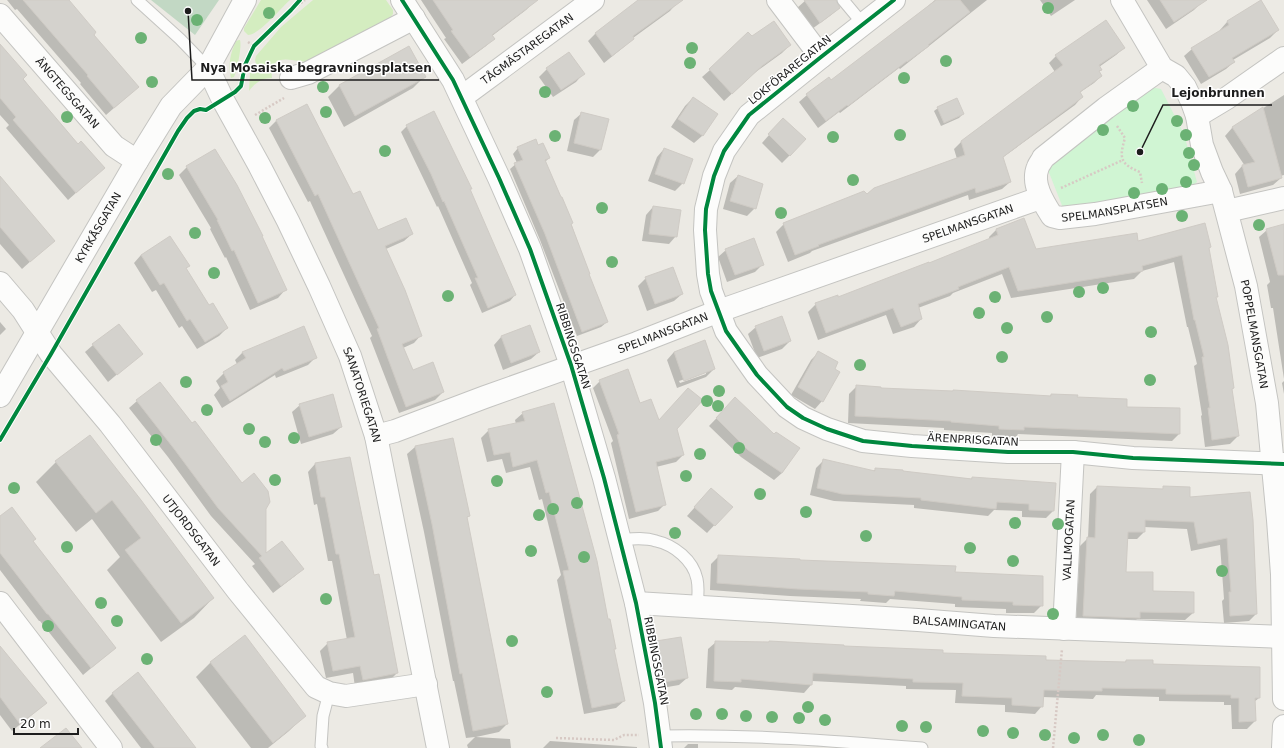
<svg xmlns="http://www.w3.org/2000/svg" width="1284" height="748" viewBox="0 0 1284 748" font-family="'DejaVu Sans',sans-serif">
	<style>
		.grass { fill: #d4edc0 }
		.cemetery { fill: #c2d8c4 }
		.park { fill: #d0f5d3 }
		.shadow { fill: #0003; fill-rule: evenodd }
		.building { fill: #d4d2cd; stroke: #cfcbc5 }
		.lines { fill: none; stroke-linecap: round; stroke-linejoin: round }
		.service-casing { stroke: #c4c4c1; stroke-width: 13 }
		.minor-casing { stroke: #c4c4c1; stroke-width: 24 }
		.path { stroke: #d7c9c4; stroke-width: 2.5; stroke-dasharray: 2 2; stroke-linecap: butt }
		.service { stroke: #fcfcfb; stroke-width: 11 }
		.minor { stroke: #fcfcfb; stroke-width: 22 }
		.cycleway-casing { stroke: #fff; stroke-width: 6 }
		.cycleway { stroke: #00873e; stroke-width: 4 }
		.tree { fill: #6bb274 }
		.labels { text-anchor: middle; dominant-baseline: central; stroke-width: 3; stroke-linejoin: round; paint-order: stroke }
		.street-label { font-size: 11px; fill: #1d1d1d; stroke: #fff }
		.leader { fill: none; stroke: #1d1d1d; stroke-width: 1.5 }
		.callout-dot { fill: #1d1d1d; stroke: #fff; stroke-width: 1.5 }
		.callout-label { font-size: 12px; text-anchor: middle; font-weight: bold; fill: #1d1d1d; stroke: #fff; stroke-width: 3; stroke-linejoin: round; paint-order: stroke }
	</style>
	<rect width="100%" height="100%" fill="#eceae4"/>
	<g class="grass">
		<path d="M261,0H290C280,9 259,35 248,35L244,31V28Z"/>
		<path d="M313,0H386L393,10V14L388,20L310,62C294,62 269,50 272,78C262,78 255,83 249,91L250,72L254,71L256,64L255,60L256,56L281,27Z"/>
		<path d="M239,40H240C242,47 237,70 234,77L231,78C228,64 230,54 236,41Z"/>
	</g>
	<polygon class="cemetery" points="151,0 219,0 195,35"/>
	<polygon class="park" points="1150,87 1161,89 1184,134 1197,182 1191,187 1063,208 1046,165"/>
	<g class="shadow">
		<polygon points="7,0 68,0 130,94 106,115 80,84 81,83 17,9 15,10"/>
		<polygon points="421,0 532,0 534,2 526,10 492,36 494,38 486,46 462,64 444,39 446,38"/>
		<polygon points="638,0 675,0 677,3 670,11 633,38 625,46 604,63 588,41 595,34 634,4"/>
		<polygon points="806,0 835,0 839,8 831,15 812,29 797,8"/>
		<polygon points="935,0 987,0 900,69 899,68 840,113 839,112 818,128 799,102 807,95 829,78 831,81 921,12"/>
		<polygon points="1040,0 1075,0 1051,16"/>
		<polygon points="1147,0 1201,0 1202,2 1194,10 1166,29"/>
		<polygon points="1261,1 1278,30 1270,38 1233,60 1234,62 1226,69 1201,84 1184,56 1192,49 1221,31 1220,30 1227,22"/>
		<polygon points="751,38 790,45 782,53 753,74 724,101 702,77 710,70"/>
		<polygon points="0,48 96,175 68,200 6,128 9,125 0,115"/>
		<polygon points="409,48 424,77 413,88 344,127 328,97 339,86"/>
		<polygon points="1124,48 1116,55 1099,67 1101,70 1098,72 1101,76 1094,83 1079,93 1082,97 1075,105 1002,158 1010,182 1002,189 969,200 968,195 812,251 810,253 788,262 776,232 784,224 867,195 957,159 954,149 961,142 1055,72 1049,63 1056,56"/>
		<polygon points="547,69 583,74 576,82 553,97 539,77"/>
		<polygon points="1284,95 1284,175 1280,176 1281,178 1273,185 1240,194 1235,174 1242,166 1245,166 1225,136 1232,128"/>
		<polygon points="693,98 716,114 702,136 694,143 671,127 685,106"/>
		<polygon points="938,108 963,114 959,118 941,126 934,111"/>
		<polygon points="434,112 515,295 510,301 482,313 470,285 472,283 438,206 437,207 401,132 407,126"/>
		<polygon points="582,113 600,150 593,157 567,151 574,120"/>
		<polygon points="277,120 353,196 377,231 412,234 404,241 386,249 421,335 414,343 403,348 412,371 443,392 435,400 399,413 370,338 372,336 310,201 308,202 269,128"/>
		<polygon points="776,127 790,155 782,163 762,143"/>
		<polygon points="538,146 549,158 545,162 560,198 562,198 589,274 588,275 607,322 601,327 577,336 540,240 510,169 517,163 513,154 518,148"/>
		<polygon points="664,149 683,183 675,191 648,181 657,157"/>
		<polygon points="215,150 285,290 278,298 250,310 226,257 225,258 210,229 211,228 179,175 187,167"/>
		<polygon points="738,176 755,208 747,216 723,209 730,183"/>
		<polygon points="0,177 53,241 22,269 0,244"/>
		<polygon points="653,207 676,236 669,244 642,241 646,215"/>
		<polygon points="1024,220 1035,250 1137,242 1210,247 1208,249 1215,298 1233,388 1231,390 1238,436 1230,444 1205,447 1201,416 1202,415 1194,366 1197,364 1188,327 1187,327 1174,262 1142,271 1134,279 1011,298 1002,274 953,293 950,296 918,308 921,319 914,327 893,334 886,315 818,340 808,312 816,304 838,298 990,240 989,237 996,230"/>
		<polygon points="1284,225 1284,379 1273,308 1271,308 1267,285 1270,282 1259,237 1267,230"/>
		<polygon points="726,250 763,264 755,272 727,282 718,257"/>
		<polygon points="141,255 188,266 185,269 209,307 227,328 219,336 197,349 182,326 179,328 156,290 152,292 134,263"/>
		<polygon points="646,278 682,294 674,301 647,311 638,286"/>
		<polygon points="0,322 6,329 0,335"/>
		<polygon points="529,327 539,352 531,359 503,370 494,345 501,337"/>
		<polygon points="756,327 790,341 782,349 757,358 748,334"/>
		<polygon points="303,328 316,357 308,365 276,378 275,375 222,408 214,395 220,388 216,381 224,373 237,364 235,360 242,353"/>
		<polygon points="93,345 141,354 108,382 85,352"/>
		<path d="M674,352L714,369L706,377L677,388L667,360ZM706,372V374L680,383L679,381Z"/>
		<polygon points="819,352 822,401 815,409 791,395 811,360"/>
		<polygon points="600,381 639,404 658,422 676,429 683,455 676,462 656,467 665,504 658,511 629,519 611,443 613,441 593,388"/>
		<polygon points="1284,381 1284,394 1282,383"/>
		<polygon points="857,386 880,389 1049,397 1051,395 1126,408 1179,434 1172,441 1018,434 1016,437 992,436 992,433 944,430 944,428 848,423 849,394"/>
		<polygon points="735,399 774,435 798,449 782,473 774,480 741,457 709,426"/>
		<polygon points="137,401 192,424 242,484 265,508 265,555 302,569 295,576 273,593 252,566 255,564 211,516 168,457 129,408"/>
		<polygon points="300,405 341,427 333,434 301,444 292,412"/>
		<polygon points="523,413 607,621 615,648 613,650 624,701 616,708 584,714 557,580 561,575 542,499 539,500 530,467 506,473 502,459 487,462 481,438 489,430 516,424 515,420"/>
		<polygon points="89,437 213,598 194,618 161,642 107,570 120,557 92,519 76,532 36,482 56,462"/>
		<polygon points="452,439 469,516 466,518 507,724 499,732 476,737 510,739 511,748 468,748 467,745 475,737 466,738 454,681 453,681 424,532 407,454 415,447"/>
		<polygon points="350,458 373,576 397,673 390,680 355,687 353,673 326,678 320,651 328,643 347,640 332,561 328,561 317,504 314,505 308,472 315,464"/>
		<polygon points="823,461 873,471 876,469 971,479 972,478 1053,511 1046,518 1022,517 1022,511 994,510 988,516 914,508 914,505 834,501 810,495 816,468"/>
		<polygon points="1097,487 1162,490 1164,487 1189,499 1249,493 1256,614 1249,621 1224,623 1222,601 1224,599 1220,545 1191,551 1187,529 1144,527 1144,532 1137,539 1127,539 1125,573 1152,592 1193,593 1193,613 1185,620 1137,619 1132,624 1076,623 1080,546 1088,538 1090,494"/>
		<polygon points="704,497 731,507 707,533 687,516"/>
		<polygon points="0,518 32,542 115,648 83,675 40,621 39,621 0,570"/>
		<polygon points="719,556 954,573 1042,605 1034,613 1006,613 1006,609 955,607 955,604 890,599 886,603 860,601 861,599 790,596 710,590 711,564"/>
		<polygon points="656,642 687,678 679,685 656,689 649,650"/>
		<polygon points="716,642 768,643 769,642 1045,661 1124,663 1126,661 1152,665 1259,698 1254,702 1255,721 1247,729 1232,729 1231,705 1224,705 1224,702 1159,701 1159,697 1096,695 1093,699 1043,697 1042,706 1035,714 1005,712 1005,705 955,703 956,690 906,689 906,686 812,681 811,685 804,693 735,687 732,690 706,688 708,649"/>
		<polygon points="0,648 46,703 12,731 0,715"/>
		<polygon points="211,662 304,716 289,731 268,748 251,748 196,677"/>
		<polygon points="113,693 195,748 141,748 105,701"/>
		<polygon points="550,741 637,747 637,748 543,748"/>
		<polygon points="688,744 698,744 698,748 684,748"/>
	</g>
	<g class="building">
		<polygon points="23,0 69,0 96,32 94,35 139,87 114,108 87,76 88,75"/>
		<polygon points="433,0 538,0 492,35 495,39 470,57 451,31 453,30"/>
		<polygon points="638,0 683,0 633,36 634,39 612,56 595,33"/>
		<polygon points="804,0 836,0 840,8 820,23"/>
		<polygon points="936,0 960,0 970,12 928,45 929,46 907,62 907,61 848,106 847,105 826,121 806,94 829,77 831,80"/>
		<polygon points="1160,0 1207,0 1174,22"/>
		<polygon points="1261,0 1279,30 1232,58 1235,62 1209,77 1191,48 1229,25 1227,21"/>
		<polygon points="1106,20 1125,48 1099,65 1102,70 1099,71 1102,76 1080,92 1083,97 1003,157 1011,182 976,193 975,188 818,245 819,246 795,255 783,223 864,191 867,194 874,188 965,155 961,141 1063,65 1055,55"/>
		<polygon points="774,21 791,45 762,66 732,94 709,69 748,32 752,36"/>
		<polygon points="0,44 27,75 23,79 78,144 81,141 105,168 76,193 13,120 16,117 0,98"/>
		<polygon points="409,46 426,77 355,116 339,85"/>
		<polygon points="569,52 585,74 561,90 546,68"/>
		<polygon points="693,97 718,114 703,136 678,119"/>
		<polygon points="957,98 964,114 944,123 937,107"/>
		<polygon points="307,104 353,194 360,191 378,230 406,218 413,234 385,246 405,290 422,336 402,344 413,370 433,362 444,392 406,407 377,329 379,328 318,194 315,196 276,120"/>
		<polygon points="1263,107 1282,178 1248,187 1242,165 1255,162 1232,127"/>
		<polygon points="434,111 472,189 470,189 516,295 488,308 475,278 478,278 444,201 443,202 431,174 406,125"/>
		<polygon points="581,112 609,119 601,150 574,143"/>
		<polygon points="783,118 806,139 790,156 768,134"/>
		<polygon points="536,139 538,145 543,143 550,158 545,160 561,197 562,197 573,223 571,224 590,274 589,274 608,322 582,332 545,234 514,163 523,160 517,147"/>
		<polygon points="664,148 693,159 684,184 655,174"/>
		<polygon points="215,149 237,185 263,236 262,236 287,290 258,303 234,250 232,251 217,220 218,220 186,166"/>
		<polygon points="738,175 763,184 756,209 730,201"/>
		<polygon points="0,176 55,241 30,262 0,227"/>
		<polygon points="653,206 681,210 677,237 649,234"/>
		<polygon points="1024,218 1036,249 1137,233 1138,241 1205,223 1211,247 1209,248 1218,297 1216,297 1228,345 1234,388 1232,389 1239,436 1212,440 1208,408 1210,408 1202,357 1204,357 1195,320 1194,320 1182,255 1142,266 1143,271 1018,291 1009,267 958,287 959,289 918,304 922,319 901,327 893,308 826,333 815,303 838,295 838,297 895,275 929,262 929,263 998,235 996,229"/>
		<polygon points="1284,224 1284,275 1278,275 1266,229"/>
		<polygon points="170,236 190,266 186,268 209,305 213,303 228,328 205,342 190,319 187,321 164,283 160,285 141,255"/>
		<polygon points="754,238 764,265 735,275 725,249"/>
		<polygon points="673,267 683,294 655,304 645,277"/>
		<polygon points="782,316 791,341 764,351 755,326"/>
		<polygon points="119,324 143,354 117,375 92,344"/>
		<polygon points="530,325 540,352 511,363 501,336"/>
		<polygon points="304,326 317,358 284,371 282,368 230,401 221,386 228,382 223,372 246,358 242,352"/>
		<polygon points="705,340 715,369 684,381 674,352"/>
		<polygon points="818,351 838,362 835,369 840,372 823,402 798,387"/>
		<polygon points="628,369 640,403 651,399 659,420 688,388 703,400 677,429 684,455 656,462 666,505 636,512 617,435 619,434 599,380"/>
		<polygon points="160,382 192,423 195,421 242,483 254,473 268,491 270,502 266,509 266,553 282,541 304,569 281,586 259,558 262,556 218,508 175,450 136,400"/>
		<polygon points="856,385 881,387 881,388 953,391 953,390 1051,396 1051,394 1078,395 1077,397 1127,399 1127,407 1180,408 1180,434 1024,427 1024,430 999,429 999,426 951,422 951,421 855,416"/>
		<polygon points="333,394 342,427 309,437 299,404"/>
		<polygon points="735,397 774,434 776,432 800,448 782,473 748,450 716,418"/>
		<polygon points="554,403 597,561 608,619 610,619 616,649 614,649 625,701 592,708 563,571 569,570 549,492 546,493 537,460 513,467 510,452 494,455 488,429 525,421 522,412"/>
		<polygon points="90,435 141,500 214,598 181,623 125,550 141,538 112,500 96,513 55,461"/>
		<polygon points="453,438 470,516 467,517 508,724 473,731 462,673 460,674 432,524 415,446"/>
		<polygon points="350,457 374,575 379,574 398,673 363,680 360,666 333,671 327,642 355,637 339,554 336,554 325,497 321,497 315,463"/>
		<polygon points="823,459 875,471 875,468 903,470 903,471 972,479 972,477 1056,483 1054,511 1029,510 1029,504 997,502 996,509 921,500 921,498 842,494 817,488"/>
		<polygon points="1097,486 1163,489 1163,486 1190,487 1190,497 1250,492 1253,520 1257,614 1230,616 1229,592 1231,592 1227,538 1198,544 1194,522 1145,520 1145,532 1128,532 1126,572 1153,572 1153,591 1194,592 1194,613 1140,612 1140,618 1083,616 1087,537 1095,538"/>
		<polygon points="711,488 733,507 715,526 694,507"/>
		<polygon points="12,507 36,539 33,541 116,648 91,668 48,614 47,614 0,553 0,516"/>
		<polygon points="718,555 800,559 800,560 956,566 955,572 1043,576 1043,606 1013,605 1013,602 962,600 962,597 895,591 894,596 868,594 868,592 798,589 717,583"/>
		<polygon points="245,635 306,716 273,743 210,662"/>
		<polygon points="681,637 688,678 664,682 656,641"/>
		<polygon points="715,641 769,642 769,641 844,645 844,646 943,650 943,653 1046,656 1046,660 1126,662 1126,660 1153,660 1153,664 1260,667 1260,698 1255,698 1256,721 1239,722 1239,698 1231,698 1231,695 1166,694 1166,689 1102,688 1102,691 1044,690 1043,707 1012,705 1012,698 962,696 963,683 913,682 913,679 813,673 812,685 741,679 741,682 714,681"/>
		<polygon points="0,646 47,703 20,724 0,697"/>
		<polygon points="138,672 161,702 196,748 155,748 112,693"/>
		<polygon points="66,728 82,748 40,748"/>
	</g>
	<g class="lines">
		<defs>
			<g id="service">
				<polyline points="137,0 180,39 208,68"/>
				<polyline points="843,0 863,24"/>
				<path d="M619,540C631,539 644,537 656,541C674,545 693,560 697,579C699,588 698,598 697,607"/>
				<path d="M659,736C747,734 835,741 922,748"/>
				<polyline points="322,748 321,746 323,716 329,693"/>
			</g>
			<g id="minor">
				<polyline points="402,0 453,80 499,178 530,249 571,365 604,478 636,603 655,703 661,748"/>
				<polyline points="778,0 821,57"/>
				<polyline points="894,0 821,57 749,115 724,151 714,176 706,209 705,230 708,274 711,291 726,331 757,375 787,407 803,418 827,429 863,441 912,446 1008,452 1073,452 1133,458 1284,464"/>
				<path id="s1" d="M1122,0L1162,68L1176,76L1185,87L1192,102L1197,116L1202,145L1212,172L1221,191L1246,286L1267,403L1278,520L1282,574L1284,699"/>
				<path id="s2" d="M0,15L114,146L137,161"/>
				<path id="s3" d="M208,68L223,100L259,165L288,221L319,286L350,356L376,436L438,748"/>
				<path id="s4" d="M1162,68L1106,108L1043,158C1042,161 1039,164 1038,167C1031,183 1043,202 1052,216L1060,218L1095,214L1221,191"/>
				<polyline points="291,78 308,73 414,18"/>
				<path id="s5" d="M462,97L593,0"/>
				<polyline points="1197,116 1227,98 1284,58"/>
				<polyline points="1227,211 1284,198"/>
				<path id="s6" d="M0,283L23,310L51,354L110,424L238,591L316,687L329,693L346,696L426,684"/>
				<path id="s7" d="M0,396L137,161L171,106L208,68L245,0"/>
				<path id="s8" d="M376,436L395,431L485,397L637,343L719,311L1040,198"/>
				<polyline points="0,603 111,748"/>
				<path id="s9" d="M636,603L918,620L994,626L1284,637"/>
				<path id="s10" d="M1064,629L1073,452"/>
				<polyline points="1283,748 1284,726"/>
			</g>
		</defs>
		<use href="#service" class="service-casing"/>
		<use href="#minor" class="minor-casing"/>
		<g class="path">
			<polyline points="291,10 305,0"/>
			<polyline points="248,42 254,46"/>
			<polyline points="255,115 284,98"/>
			<path d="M1117,126L1125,138C1119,158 1120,164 1140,172L1142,183"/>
			<polyline points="1061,188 1123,160"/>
			<polyline points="556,738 614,740 624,735 639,735"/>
			<polyline points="1053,748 1062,649"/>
		</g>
		<use href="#service" class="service"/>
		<use href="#minor" class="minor"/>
		<defs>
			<g id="cycleway">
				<polyline points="402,0 453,80 499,178 530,249 571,365 604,478 636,603 655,703 661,748"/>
				<polyline points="894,0 821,57 749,115 724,151 714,176 706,209 705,230 708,274 711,291 726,331 757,375 787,407 803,418 827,429 863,441 912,446 1008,452 1073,452 1133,458 1284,464"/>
				<polyline points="0,440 51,354 178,131 187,118 194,111 200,109 206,110 235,92 241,86 245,65 254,46 291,10 300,0"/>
			</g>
		</defs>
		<use href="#cycleway" class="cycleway-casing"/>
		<use href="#cycleway" class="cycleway"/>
	</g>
	<g class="tree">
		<circle cx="1048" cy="8" r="6"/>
		<circle cx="269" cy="13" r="6"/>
		<circle cx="197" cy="20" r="6"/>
		<circle cx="141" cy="38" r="6"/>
		<circle cx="692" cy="48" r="6"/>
		<circle cx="946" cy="61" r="6"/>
		<circle cx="690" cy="63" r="6"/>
		<circle cx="904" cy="78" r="6"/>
		<circle cx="152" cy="82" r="6"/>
		<circle cx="323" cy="87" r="6"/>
		<circle cx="545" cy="92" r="6"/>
		<circle cx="1133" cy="106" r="6"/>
		<circle cx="326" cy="112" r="6"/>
		<circle cx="67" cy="117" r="6"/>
		<circle cx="265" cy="118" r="6"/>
		<circle cx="1177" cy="121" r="6"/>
		<circle cx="1103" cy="130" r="6"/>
		<circle cx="900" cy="135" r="6"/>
		<circle cx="1186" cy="135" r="6"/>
		<circle cx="555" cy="136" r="6"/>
		<circle cx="833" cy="137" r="6"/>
		<circle cx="385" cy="151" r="6"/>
		<circle cx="1189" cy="153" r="6"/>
		<circle cx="1194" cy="165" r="6"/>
		<circle cx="168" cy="174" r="6"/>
		<circle cx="853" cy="180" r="6"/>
		<circle cx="1186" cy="182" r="6"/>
		<circle cx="1162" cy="189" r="6"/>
		<circle cx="1134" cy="193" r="6"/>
		<circle cx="602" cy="208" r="6"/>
		<circle cx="781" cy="213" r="6"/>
		<circle cx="1182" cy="216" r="6"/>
		<circle cx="1259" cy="225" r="6"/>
		<circle cx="195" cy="233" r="6"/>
		<circle cx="612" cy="262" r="6"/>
		<circle cx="214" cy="273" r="6"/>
		<circle cx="1103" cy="288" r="6"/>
		<circle cx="1079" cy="292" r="6"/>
		<circle cx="448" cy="296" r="6"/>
		<circle cx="995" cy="297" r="6"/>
		<circle cx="979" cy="313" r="6"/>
		<circle cx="1047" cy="317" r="6"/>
		<circle cx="1007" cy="328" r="6"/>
		<circle cx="1151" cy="332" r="6"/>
		<circle cx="1002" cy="357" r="6"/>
		<circle cx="860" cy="365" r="6"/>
		<circle cx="1150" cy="380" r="6"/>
		<circle cx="186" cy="382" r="6"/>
		<circle cx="719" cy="391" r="6"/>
		<circle cx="707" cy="401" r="6"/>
		<circle cx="718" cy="406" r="6"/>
		<circle cx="207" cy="410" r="6"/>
		<circle cx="249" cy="429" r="6"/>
		<circle cx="294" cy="438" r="6"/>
		<circle cx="156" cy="440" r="6"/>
		<circle cx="265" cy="442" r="6"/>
		<circle cx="739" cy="448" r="6"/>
		<circle cx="700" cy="454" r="6"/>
		<circle cx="686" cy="476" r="6"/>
		<circle cx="275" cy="480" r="6"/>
		<circle cx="497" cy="481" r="6"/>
		<circle cx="14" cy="488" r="6"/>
		<circle cx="760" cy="494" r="6"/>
		<circle cx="577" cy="503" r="6"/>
		<circle cx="553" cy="509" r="6"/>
		<circle cx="806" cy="512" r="6"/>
		<circle cx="539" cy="515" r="6"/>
		<circle cx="1015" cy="523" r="6"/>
		<circle cx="1058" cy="524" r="6"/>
		<circle cx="675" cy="533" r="6"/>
		<circle cx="866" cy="536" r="6"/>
		<circle cx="67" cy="547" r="6"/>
		<circle cx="970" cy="548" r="6"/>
		<circle cx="531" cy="551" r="6"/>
		<circle cx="584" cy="557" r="6"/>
		<circle cx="1013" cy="561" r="6"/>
		<circle cx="1222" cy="571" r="6"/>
		<circle cx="326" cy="599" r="6"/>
		<circle cx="101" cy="603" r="6"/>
		<circle cx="1053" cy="614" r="6"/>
		<circle cx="117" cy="621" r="6"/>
		<circle cx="48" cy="626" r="6"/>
		<circle cx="512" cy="641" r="6"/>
		<circle cx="147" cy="659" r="6"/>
		<circle cx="547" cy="692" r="6"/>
		<circle cx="808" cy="707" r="6"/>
		<circle cx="696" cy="714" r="6"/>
		<circle cx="722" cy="714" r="6"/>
		<circle cx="746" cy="716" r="6"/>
		<circle cx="772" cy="717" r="6"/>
		<circle cx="799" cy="718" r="6"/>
		<circle cx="825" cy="720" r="6"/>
		<circle cx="902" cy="726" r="6"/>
		<circle cx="926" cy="727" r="6"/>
		<circle cx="983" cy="731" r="6"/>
		<circle cx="1013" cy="733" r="6"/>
		<circle cx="1045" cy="735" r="6"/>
		<circle cx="1103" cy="735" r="6"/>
		<circle cx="1074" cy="738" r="6"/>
		<circle cx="1139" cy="740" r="6"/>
	</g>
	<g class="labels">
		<g class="street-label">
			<text stroke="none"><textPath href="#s5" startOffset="81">TÅGMÄSTAREGATAN</textPath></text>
			<text transform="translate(790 70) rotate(-39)">LOKFÖRAREGATAN</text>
			<text stroke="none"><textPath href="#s2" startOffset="103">ÄNGTEGSGATAN</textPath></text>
			<text stroke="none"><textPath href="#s4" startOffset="276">SPELMANSPLATSEN</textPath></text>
			<text stroke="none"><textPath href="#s8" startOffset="629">SPELMANSGATAN</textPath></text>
			<text stroke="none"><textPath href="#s7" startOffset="195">KYRKÅSGATAN</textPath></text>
			<text stroke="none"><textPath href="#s8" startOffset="305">SPELMANSGATAN</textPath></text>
			<text stroke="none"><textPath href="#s1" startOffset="367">POPPELMANSGATAN</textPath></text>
			<text transform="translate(573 346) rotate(72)">RIBBINGSGATAN</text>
			<text stroke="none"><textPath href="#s3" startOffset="362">SANATORIEGATAN</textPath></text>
			<text transform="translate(973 440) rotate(3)">ÄRENPRISGATAN</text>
			<text stroke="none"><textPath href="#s6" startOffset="313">UTJORDSGATAN</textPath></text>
			<text stroke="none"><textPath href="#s10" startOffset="89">VALLMOGATAN</textPath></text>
			<text stroke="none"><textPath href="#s9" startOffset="324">BALSAMINGATAN</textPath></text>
			<text transform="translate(656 661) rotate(79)">RIBBINGSGATAN</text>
		</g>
	</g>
	<path class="leader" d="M188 11L192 80H439M1140 152L1163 105H1272"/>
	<g class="callout-dot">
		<circle cx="188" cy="11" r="4"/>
		<circle cx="1140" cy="152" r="4"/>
	</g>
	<g class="callout-label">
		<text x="316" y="72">Nya Mosaiska begravningsplatsen</text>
		<text x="1218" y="97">Lejonbrunnen</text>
	</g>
	<path d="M14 728v6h64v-6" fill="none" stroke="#1d1d1d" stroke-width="2"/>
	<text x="20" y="728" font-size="12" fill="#1d1d1d" stroke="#ffffff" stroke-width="3" paint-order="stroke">20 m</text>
</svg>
